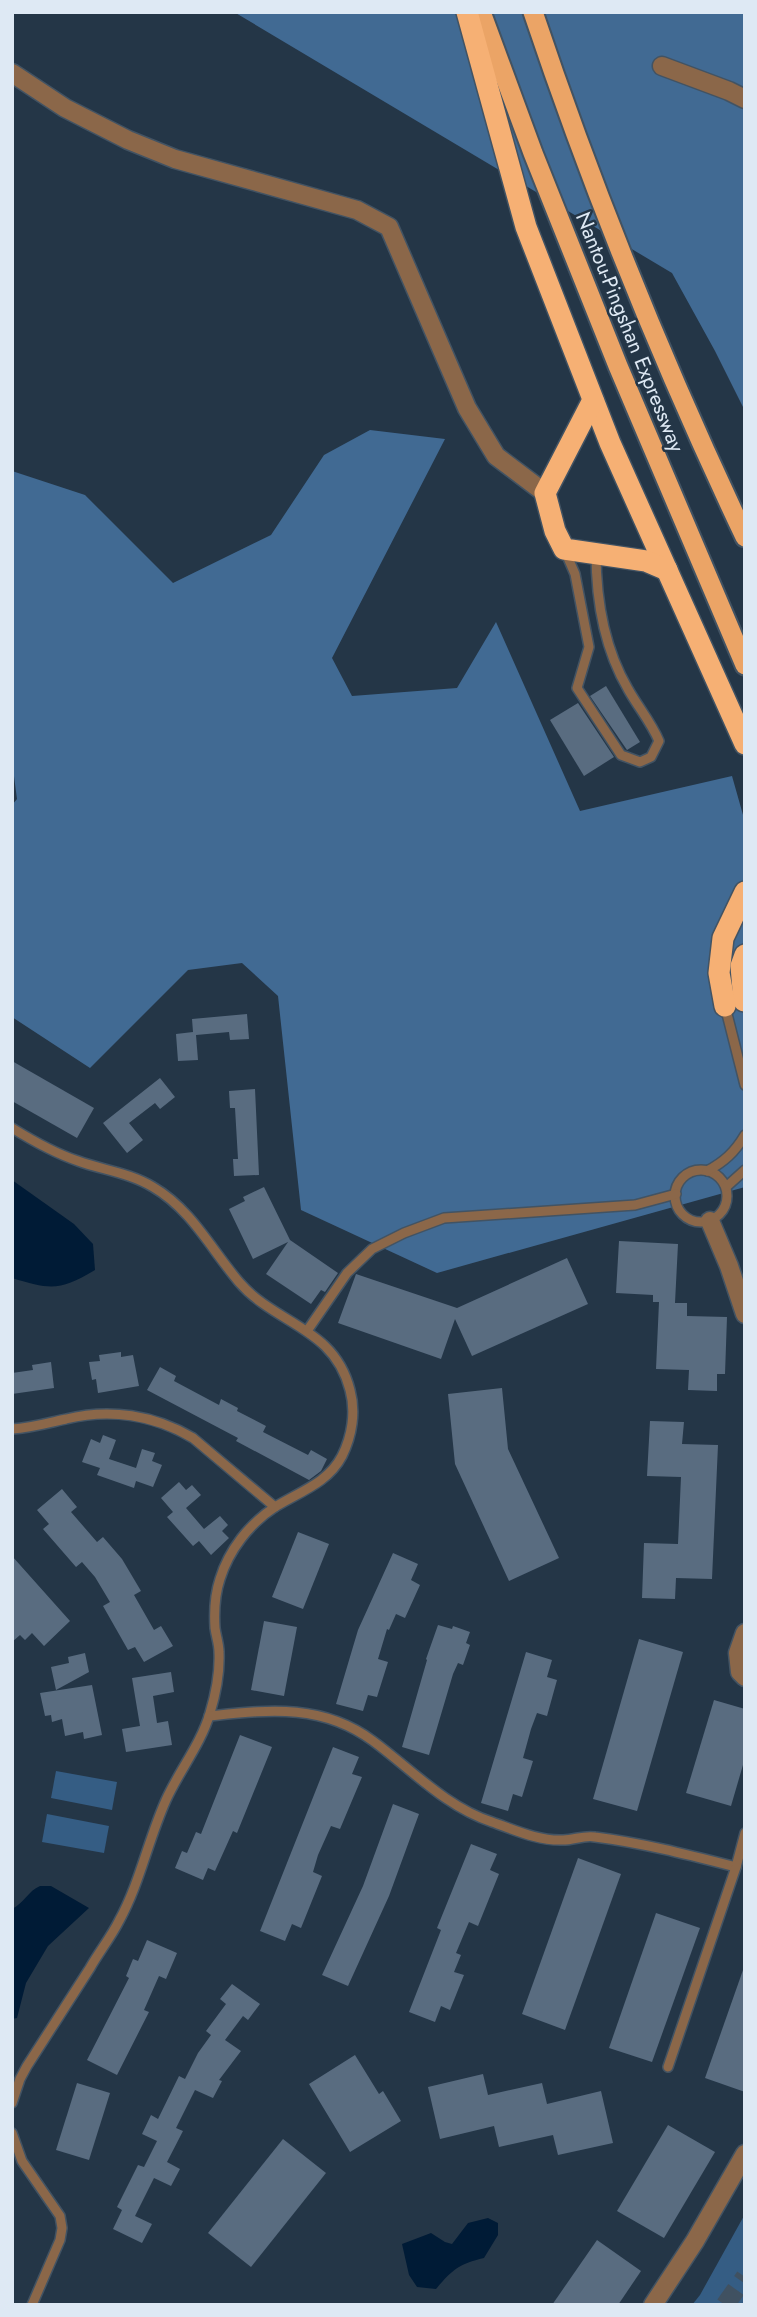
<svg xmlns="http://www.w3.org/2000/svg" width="757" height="2317" viewBox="0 0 757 2317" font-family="Jost,sans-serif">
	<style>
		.green { fill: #355d84 }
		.forest { fill: #416a93 }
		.water { fill: #001b36 }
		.building { fill: #596c80 }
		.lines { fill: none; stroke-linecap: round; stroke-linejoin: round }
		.trunk-tunnel { stroke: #405161; stroke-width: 19; stroke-dasharray: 19 10; stroke-linecap: butt }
		.service-casing { stroke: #425363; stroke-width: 12 }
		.minor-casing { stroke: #425363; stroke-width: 21 }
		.trunk-casing { stroke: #425363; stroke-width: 23 }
		.motorway-casing { stroke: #425363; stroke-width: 24 }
		.path { stroke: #7f8e9c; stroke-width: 2.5; stroke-dasharray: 5 3.5; stroke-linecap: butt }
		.service { stroke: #8b6749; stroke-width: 9 }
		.minor { stroke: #8b6749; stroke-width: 18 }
		.trunk { stroke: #eba466; stroke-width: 19 }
		.motorway { stroke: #f6b074; stroke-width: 21 }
		.labels { text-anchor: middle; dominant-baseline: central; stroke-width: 5; stroke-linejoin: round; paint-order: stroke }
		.street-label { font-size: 21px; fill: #dee9f4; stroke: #243647 }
	</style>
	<rect width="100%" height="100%" fill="#243647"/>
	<g class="green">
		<polygon points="56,1771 117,1782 112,1810 51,1798"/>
		<polygon points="47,1814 109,1826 104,1853 42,1842"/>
		<polygon points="745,2214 745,2305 692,2305 700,2295"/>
	</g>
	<g class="forest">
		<polygon points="234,12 745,12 745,411 715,351 672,273"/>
		<polygon points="370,430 445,439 332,658 352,696 457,688 496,622 580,811 732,776 745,822 745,1187 437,1273 301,1210 278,996 242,963 188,970 90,1068 12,1017 12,805 17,799 12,761 12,471 85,495 173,583 271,535 324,455"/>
	</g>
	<g class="water">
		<path d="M12,1180L74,1224L93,1244L95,1270C60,1291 51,1290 12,1278Z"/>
		<path d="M40,1886H51L89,1908L48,1946L26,1983L17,2018L12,2019V1909C24,1903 28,1891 40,1886Z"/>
		<path d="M488,2218L498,2223V2235L484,2258C459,2264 453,2269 436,2289L417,2287L409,2275L402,2244L431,2233L445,2242L452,2244L468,2223Z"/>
	</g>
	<g class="building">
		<polygon points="606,686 640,742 627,750 590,696"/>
		<polygon points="578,703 614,757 584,776 550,720"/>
		<polygon points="247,1014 249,1039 230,1040 229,1032 196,1035 198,1060 178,1061 176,1034 193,1032 192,1019"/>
		<polygon points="12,1061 94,1108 77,1138 12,1101"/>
		<polygon points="160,1078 175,1097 160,1109 155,1103 129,1123 143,1140 127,1153 103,1123"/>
		<polygon points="255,1089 259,1175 234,1176 233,1159 238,1159 235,1108 230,1108 229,1091"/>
		<polygon points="264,1187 290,1240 338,1273 325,1292 321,1290 311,1304 266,1274 288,1242 253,1259 229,1209 245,1201 243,1197"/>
		<polygon points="619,1241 678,1244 675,1303 687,1303 687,1316 727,1317 725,1374 717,1374 717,1391 688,1390 689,1370 656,1369 659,1302 653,1302 653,1295 616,1293"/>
		<polygon points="567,1258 588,1304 472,1356 455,1319 441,1359 338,1323 356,1274 457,1308"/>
		<polygon points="121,1352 121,1357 133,1355 139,1386 98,1393 96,1379 92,1380 89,1362 100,1361 99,1355"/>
		<polygon points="51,1362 54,1388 12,1394 12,1373 33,1370 32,1365"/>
		<polygon points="160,1367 176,1376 174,1381 219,1405 221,1399 238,1408 237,1411 266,1426 263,1432 308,1455 311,1450 327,1459 321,1471 309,1480 236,1441 238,1438 147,1390"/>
		<polygon points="502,1388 508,1449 559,1558 509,1581 455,1464 448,1394"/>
		<polygon points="650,1421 684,1422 682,1444 718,1445 712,1579 676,1578 675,1599 642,1598 644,1543 678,1544 681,1477 647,1476"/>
		<polygon points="103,1435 116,1440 109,1459 136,1468 142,1449 155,1453 152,1461 162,1465 153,1487 136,1481 134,1488 97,1475 100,1468 82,1462 91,1439 100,1443"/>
		<polygon points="179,1482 186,1490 192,1485 201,1495 186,1508 204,1529 220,1516 228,1525 222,1531 229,1538 211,1555 199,1541 193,1546 167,1517 173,1512 161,1498"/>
		<polygon points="62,1489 77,1507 71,1512 97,1542 103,1537 122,1559 141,1591 134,1595 154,1630 161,1626 173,1646 144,1662 135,1647 128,1650 103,1606 110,1602 95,1577 82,1562 76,1567 43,1529 49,1524 37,1510"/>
		<polygon points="298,1532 329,1544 303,1609 272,1597"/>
		<polygon points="393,1553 418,1564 411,1580 420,1585 405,1618 396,1614 389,1630 387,1629 378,1659 388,1662 377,1697 368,1695 363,1711 336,1704 358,1630"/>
		<polygon points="12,1556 70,1621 44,1646 32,1633 25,1640 20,1635 12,1642"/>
		<polygon points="264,1621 297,1627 284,1696 251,1690"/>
		<polygon points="438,1625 452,1629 453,1626 470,1632 466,1643 470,1645 463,1665 458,1663 453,1674 429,1755 402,1747 427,1660 426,1659"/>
		<polygon points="639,1639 683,1652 637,1811 593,1799"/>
		<polygon points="526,1652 552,1660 547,1677 557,1680 547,1716 537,1713 531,1729 523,1758 533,1761 522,1797 513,1794 508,1811 481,1803"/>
		<polygon points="85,1653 89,1672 56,1690 51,1667 69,1663 68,1657"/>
		<polygon points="171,1672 174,1692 153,1696 157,1723 168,1721 172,1745 126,1752 122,1729 140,1726 132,1678"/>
		<polygon points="92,1685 102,1735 84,1739 83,1732 65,1736 62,1719 52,1722 51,1715 45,1716 40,1693"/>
		<polygon points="714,1700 745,1709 745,1758 731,1806 686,1793"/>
		<polygon points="240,1735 272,1747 237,1833 233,1831 215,1871 208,1868 203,1880 175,1868 182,1851 187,1853 196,1832 201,1834"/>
		<polygon points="333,1747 359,1757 352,1774 362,1777 340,1829 331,1826 318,1855 313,1872 322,1876 301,1928 292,1924 285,1941 260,1931"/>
		<polygon points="393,1804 419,1814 389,1896 348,1986 322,1975 363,1886"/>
		<polygon points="471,1844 497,1854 490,1870 499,1874 478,1926 469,1922 456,1953 461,1955 454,1972 464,1975 450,2010 441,2006 435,2022 409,2012 441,1930 437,1928"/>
		<polygon points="578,1858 621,1874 565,2030 522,2014"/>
		<polygon points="656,1913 700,1928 652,2062 609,2048"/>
		<polygon points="147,1940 177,1953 166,1979 159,1976 144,2010 149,2012 117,2075 87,2060 129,1978 126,1976 133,1959 138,1961"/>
		<polygon points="743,1970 745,1970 745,2092 705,2078"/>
		<polygon points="232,1984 260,2004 248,2020 243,2016 225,2040 241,2051 219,2080 222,2081 213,2098 195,2090 176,2128 183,2131 167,2162 180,2169 171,2186 154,2178 135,2216 152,2224 142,2243 113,2229 122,2210 117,2207 138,2165 144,2167 157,2141 142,2134 151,2115 158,2119 179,2076 185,2079 198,2053 211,2035 206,2031 226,2004 220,1999"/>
		<polygon points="355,2055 379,2094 383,2091 401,2121 350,2152 309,2084"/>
		<polygon points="483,2074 488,2095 542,2083 547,2104 601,2091 613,2143 558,2155 553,2135 499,2147 494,2126 440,2139 428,2087"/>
		<polygon points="77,2083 110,2093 89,2160 56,2150"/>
		<polygon points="668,2125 715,2152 664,2238 617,2211"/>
		<polygon points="283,2139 326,2173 251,2267 208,2233"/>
		<polygon points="597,2240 641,2271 618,2305 552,2305"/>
	</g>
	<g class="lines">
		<polyline class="trunk-tunnel" points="725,2305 745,2277"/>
		<defs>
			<g id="service">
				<path d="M565,551L575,574L589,647L577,688L621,755L640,762L651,757L659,741C651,722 638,707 628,689C604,648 596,599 596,552"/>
				<polyline points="725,1006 745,1085"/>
				<path d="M12,1128C33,1141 54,1153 78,1161C103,1170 130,1173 153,1187C191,1209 211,1249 239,1282C276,1325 334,1327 350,1390C356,1412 352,1436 342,1456C328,1483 299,1492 275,1507C249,1524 229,1550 220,1579C215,1594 214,1612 215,1628C216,1636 219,1644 219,1652C220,1673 216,1693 210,1713C201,1744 179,1771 166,1800C148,1840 140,1883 119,1921C111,1937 99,1952 90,1968C69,2001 48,2033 27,2066L20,2079L12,2103"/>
				<circle cx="701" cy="1196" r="26"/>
				<path d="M707,1171C724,1162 735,1152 745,1135"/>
				<polyline points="726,1187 745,1170"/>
				<polyline points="307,1331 347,1273 372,1249 404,1233 444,1218 635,1205 676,1194"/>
				<path d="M12,1429C31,1428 48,1423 66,1419C110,1408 154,1415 193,1438L275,1507"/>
				<path d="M209,1716C268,1710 322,1703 373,1741C411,1769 446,1807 492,1822C515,1830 538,1841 563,1840C574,1840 584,1835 595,1837C643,1843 689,1855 736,1867"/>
				<polyline points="668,2067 736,1867 745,1833"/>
				<polyline points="12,2133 22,2161 60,2216 62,2228 60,2240 32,2305"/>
			</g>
			<g id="minor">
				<polyline points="662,66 729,91 745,99"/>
				<polyline points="12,73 65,108 128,140 175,159 357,210 389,227 467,408 496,456 545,493"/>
				<polyline points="710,1221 729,1266 745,1314"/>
				<polyline points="745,1633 738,1653 740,1672 745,1677"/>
				<polyline points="653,2305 695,2241 745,2154"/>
			</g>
			<g id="trunk">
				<polyline points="481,12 533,153 618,366 745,665"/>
				<path d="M533,12C593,191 664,366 745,537"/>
			</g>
			<g id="motorway">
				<polyline points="467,12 526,227 610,443 745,744"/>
				<polyline points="593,400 545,493 555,531 564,549 646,561 667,570"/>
				<polyline points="744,1001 741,966 745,955"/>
				<polyline points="725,1006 719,973 723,938 745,892"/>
			</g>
		</defs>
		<use href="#service" class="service-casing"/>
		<use href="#minor" class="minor-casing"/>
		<use href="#trunk" class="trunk-casing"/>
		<use href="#motorway" class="motorway-casing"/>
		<polyline class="path" points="49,2305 50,2304"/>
		<use href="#service" class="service"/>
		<use href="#minor" class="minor"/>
		<use href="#trunk" class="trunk"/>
		<use href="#motorway" class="motorway"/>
	</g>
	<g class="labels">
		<g class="street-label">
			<text transform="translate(630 332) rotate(68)">Nantou-Pingshan Expressway</text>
		</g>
	</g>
	<rect width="757" height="2317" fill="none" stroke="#dee9f4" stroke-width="28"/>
</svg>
